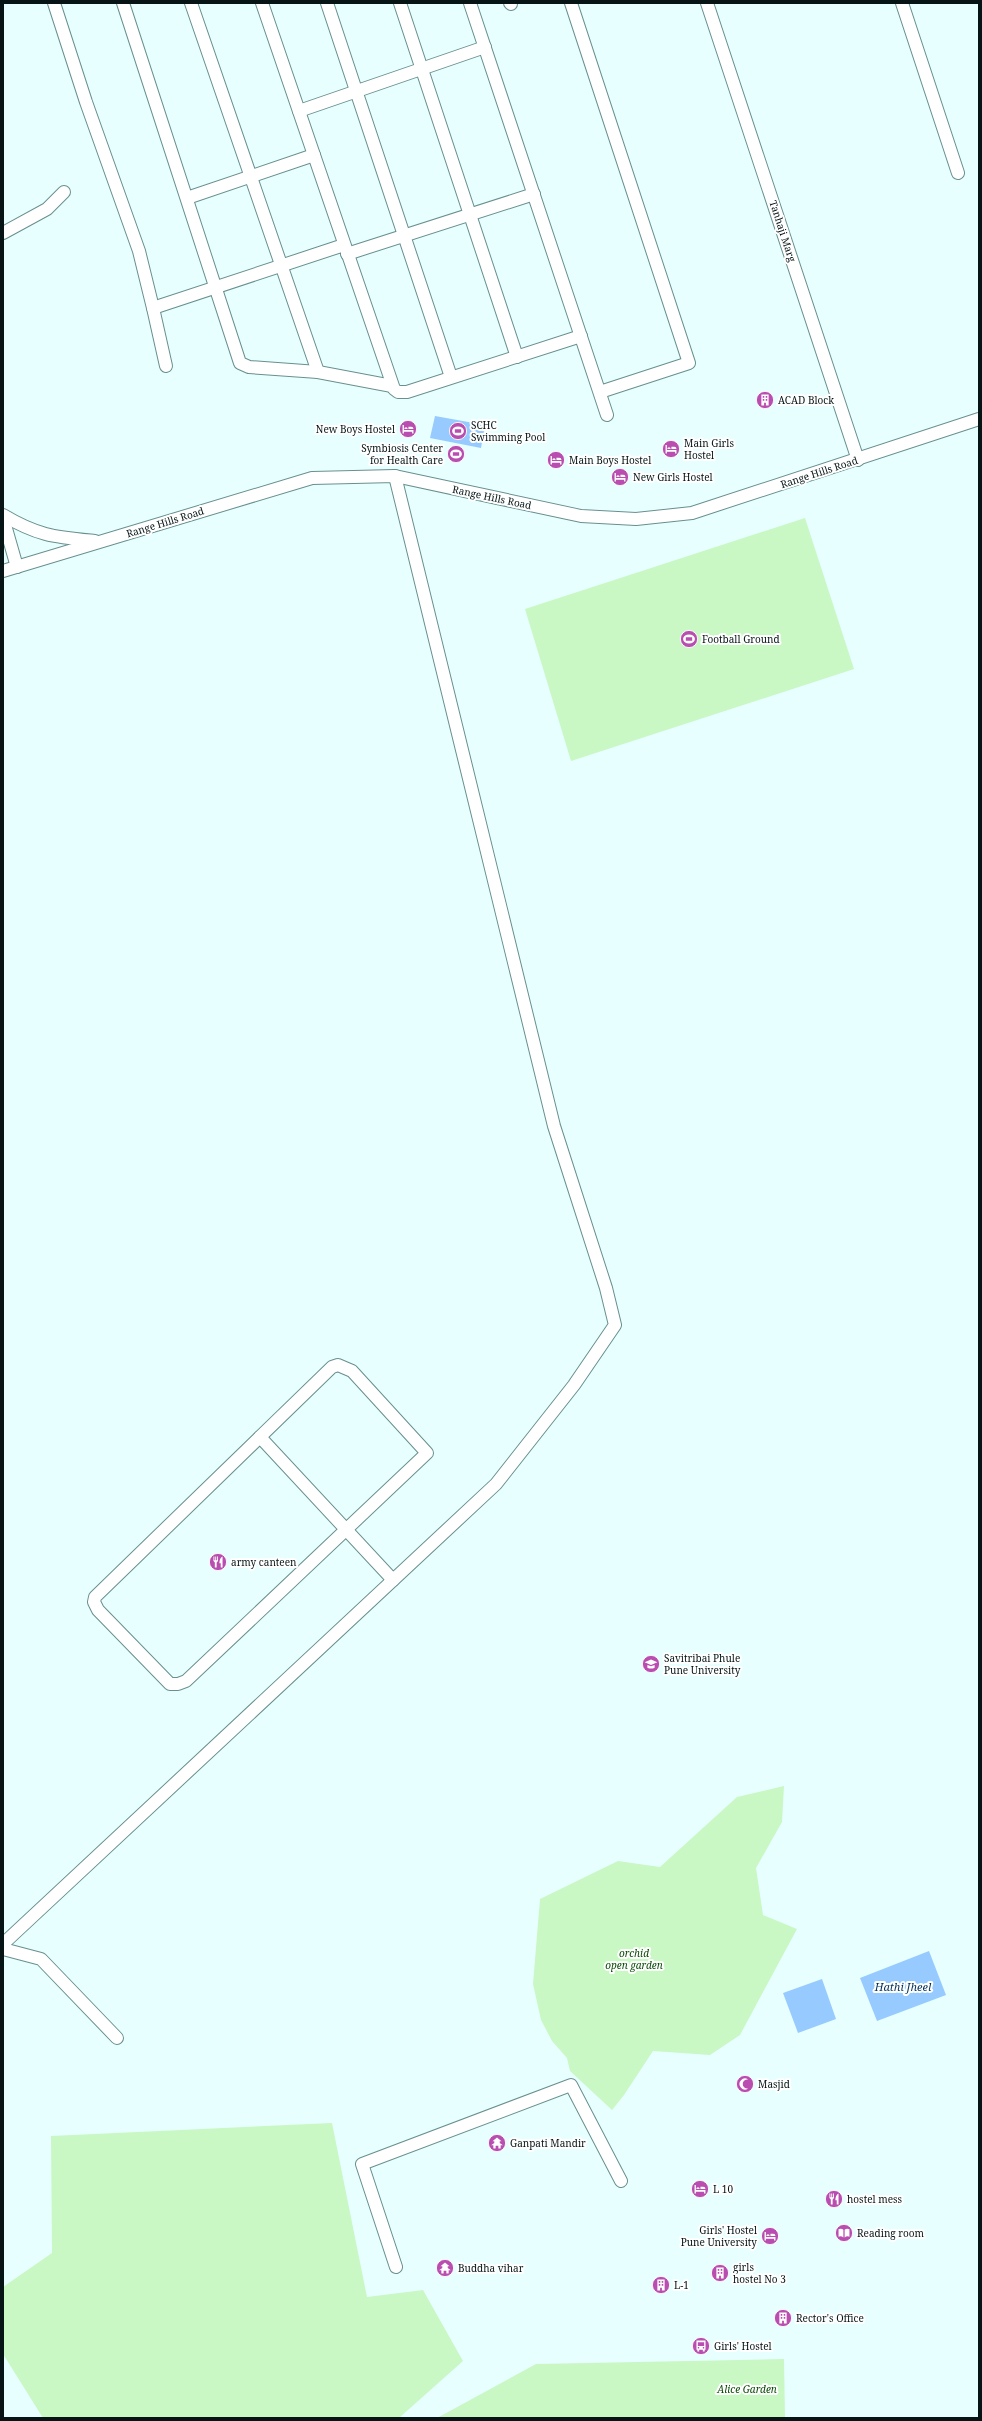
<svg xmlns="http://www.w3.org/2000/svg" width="982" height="2421" viewBox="0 0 982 2421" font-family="'Noto Serif',serif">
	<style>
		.green { fill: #c9f8c4 }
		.water { fill: #97caff }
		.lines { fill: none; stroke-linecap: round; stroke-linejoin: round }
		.minor-casing { stroke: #698f8f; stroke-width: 14 }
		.minor { stroke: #fff; stroke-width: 12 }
		.labels { text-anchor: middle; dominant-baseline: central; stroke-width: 4; stroke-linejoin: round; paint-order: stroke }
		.street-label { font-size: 10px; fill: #061415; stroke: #fff }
		.poi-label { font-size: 10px; fill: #061415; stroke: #fff; text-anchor: start }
		.park-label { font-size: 10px; font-style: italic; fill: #084a04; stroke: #fff }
		.water-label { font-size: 11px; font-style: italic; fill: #00315a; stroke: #fff }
	</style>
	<rect width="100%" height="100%" fill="#e7ffff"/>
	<g class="green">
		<polygon points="805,518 854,669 571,761 525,609"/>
		<polygon points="784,1786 782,1822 756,1868 763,1915 797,1929 740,2035 710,2055 653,2051 624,2095 612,2110 570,2071 567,2058 552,2041 541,2020 533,1984 540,1899 618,1861 660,1867 737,1797"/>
		<polygon points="332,2123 367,2297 423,2290 463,2361 399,2418 43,2418 3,2354 3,2287 52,2253 51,2136"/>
		<polygon points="784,2359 785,2418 437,2418 536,2364"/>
	</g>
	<g class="water">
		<polygon points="435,416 485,425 481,448 430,438"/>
		<polygon points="929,1951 946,1995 877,2021 860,1978"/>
		<polygon points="822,1979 836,2019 798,2033 783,1993"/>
	</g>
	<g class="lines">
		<defs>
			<g id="minor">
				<polyline points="54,3 86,102 139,251 153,308 344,245"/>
				<polyline points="123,3 240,363 249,367 318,372 392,386"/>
				<polyline points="191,3 318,372"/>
				<polyline points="262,3 394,389 398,392 407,392 581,336"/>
				<polyline points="327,3 451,377"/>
				<polyline points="400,3 517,357"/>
				<polyline points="470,3 607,415"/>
				<polyline points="510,3 511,4"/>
				<polyline points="571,3 689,363 600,392"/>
				<polyline points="707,3 858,460"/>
				<polyline points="902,3 958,173"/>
				<polyline points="299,111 485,47"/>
				<polyline points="187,198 314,155"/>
				<polyline points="3,233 47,209 64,192"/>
				<polyline points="347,254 534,194"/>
				<polyline points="153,308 166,366"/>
				<path d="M3,515C38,536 55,537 95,541"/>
				<polyline points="3,518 17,567"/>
				<polyline points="3,571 312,478 395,476 581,516 636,519 692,513 979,419"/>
				<polygon points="338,1365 352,1371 427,1453 186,1681 178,1684 170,1684 98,1610 94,1602 95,1597 332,1367"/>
				<polyline points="260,1437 393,1580"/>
				<polyline points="3,1944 496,1484 574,1385 615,1325 606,1288 554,1126 395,476"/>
				<polyline points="3,1949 41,1959 117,2038"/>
				<polyline points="396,2267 362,2164 571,2085 621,2181"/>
			</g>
		</defs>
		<use href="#minor" class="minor-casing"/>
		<use href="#minor" class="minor"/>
	</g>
	<defs>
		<symbol id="building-disc" viewBox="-11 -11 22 22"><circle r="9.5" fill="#b94eb0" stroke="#fff"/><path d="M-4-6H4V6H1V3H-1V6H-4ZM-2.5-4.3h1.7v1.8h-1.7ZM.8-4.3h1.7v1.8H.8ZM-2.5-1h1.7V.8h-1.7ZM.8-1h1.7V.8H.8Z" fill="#fff"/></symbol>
		<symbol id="hotel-disc" viewBox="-11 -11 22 22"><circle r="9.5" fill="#b94eb0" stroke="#fff"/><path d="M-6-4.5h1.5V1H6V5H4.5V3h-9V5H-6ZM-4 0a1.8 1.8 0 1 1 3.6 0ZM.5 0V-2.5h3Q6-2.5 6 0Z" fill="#fff"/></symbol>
		<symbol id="stadium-disc" viewBox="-11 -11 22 22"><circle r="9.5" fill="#b94eb0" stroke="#fff"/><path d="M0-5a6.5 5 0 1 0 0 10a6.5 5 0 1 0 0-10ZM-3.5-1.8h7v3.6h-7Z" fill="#fff"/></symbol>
		<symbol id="restaurant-disc" viewBox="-11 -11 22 22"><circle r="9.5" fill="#b94eb0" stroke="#fff"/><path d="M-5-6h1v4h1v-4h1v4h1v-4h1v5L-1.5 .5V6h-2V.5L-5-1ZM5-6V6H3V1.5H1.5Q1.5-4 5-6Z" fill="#fff"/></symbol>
		<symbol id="university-disc" viewBox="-11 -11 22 22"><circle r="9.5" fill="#b94eb0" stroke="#fff"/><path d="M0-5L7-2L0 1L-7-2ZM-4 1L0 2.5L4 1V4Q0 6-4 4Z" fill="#fff"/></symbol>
		<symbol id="mosque-disc" viewBox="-11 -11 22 22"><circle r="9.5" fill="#b94eb0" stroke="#fff"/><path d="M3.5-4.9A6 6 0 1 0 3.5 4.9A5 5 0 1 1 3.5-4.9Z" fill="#fff"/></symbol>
		<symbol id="temple-disc" viewBox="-11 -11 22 22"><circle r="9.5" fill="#b94eb0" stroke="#fff"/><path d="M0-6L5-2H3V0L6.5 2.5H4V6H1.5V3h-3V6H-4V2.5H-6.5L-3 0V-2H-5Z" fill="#fff"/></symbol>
		<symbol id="library-disc" viewBox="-11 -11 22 22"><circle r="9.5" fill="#b94eb0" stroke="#fff"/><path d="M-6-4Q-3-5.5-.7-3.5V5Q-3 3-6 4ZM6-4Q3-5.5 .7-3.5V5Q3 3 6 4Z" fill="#fff"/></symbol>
		<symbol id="bus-disc" viewBox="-11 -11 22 22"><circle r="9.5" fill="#b94eb0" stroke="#fff"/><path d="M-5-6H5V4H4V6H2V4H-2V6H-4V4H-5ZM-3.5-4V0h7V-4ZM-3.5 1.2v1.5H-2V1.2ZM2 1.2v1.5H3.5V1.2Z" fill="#fff"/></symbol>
	</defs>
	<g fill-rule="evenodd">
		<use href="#building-disc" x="755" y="390" width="20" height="20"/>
		<use href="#hotel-disc" x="398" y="419" width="20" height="20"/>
		<use href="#stadium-disc" x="448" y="421" width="20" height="20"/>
		<use href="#hotel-disc" x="661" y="439" width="20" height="20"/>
		<use href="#stadium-disc" x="446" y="444" width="20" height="20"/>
		<use href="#hotel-disc" x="546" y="450" width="20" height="20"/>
		<use href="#hotel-disc" x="610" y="467" width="20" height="20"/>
		<use href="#stadium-disc" x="679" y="629" width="20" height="20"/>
		<use href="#restaurant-disc" x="208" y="1552" width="20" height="20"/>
		<use href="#university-disc" x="641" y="1654" width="20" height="20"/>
		<use href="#mosque-disc" x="735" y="2074" width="20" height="20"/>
		<use href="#temple-disc" x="487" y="2133" width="20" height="20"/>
		<use href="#hotel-disc" x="690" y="2179" width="20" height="20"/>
		<use href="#restaurant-disc" x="824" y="2189" width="20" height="20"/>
		<use href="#library-disc" x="834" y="2223" width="20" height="20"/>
		<use href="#hotel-disc" x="760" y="2226" width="20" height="20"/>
		<use href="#temple-disc" x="435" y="2258" width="20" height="20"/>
		<use href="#building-disc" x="710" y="2263" width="20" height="20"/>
		<use href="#building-disc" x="651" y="2275" width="20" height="20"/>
		<use href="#building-disc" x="773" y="2308" width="20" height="20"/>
		<use href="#bus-disc" x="691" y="2336" width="20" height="20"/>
	</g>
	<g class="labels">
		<g class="street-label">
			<text transform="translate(783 231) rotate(72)">Tanhaji Marg</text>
			<text transform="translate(819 472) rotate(-18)">Range Hills Road</text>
			<text transform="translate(492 497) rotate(12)">Range Hills Road</text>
			<text transform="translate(165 522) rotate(-17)">Range Hills Road</text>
		</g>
		<g class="poi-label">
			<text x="778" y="400">ACAD Block</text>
			<text x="471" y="425">SCHC<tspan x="471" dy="12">Swimming Pool</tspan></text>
			<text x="395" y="429" text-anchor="end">New Boys Hostel</text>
			<text x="684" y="443">Main Girls<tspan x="684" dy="12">Hostel</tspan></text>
			<text x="443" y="448" text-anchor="end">Symbiosis Center<tspan x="443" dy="12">for Health Care</tspan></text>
			<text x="569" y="460">Main Boys Hostel</text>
			<text x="633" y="477">New Girls Hostel</text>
			<text x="702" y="639">Football Ground</text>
			<text x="231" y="1562">army canteen</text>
			<text x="664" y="1658">Savitribai Phule<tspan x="664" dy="12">Pune University</tspan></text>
			<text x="758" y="2084">Masjid</text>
			<text x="510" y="2143">Ganpati Mandir</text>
			<text x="713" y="2189">L 10</text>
			<text x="847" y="2199">hostel mess</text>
			<text x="757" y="2230" text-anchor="end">Girls' Hostel<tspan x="757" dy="12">Pune University</tspan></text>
			<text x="857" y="2233">Reading room</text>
			<text x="733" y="2267">girls<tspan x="733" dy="12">hostel No 3</tspan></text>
			<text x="458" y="2268">Buddha vihar</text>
			<text x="674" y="2285">L-1</text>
			<text x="796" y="2318">Rector's Office</text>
			<text x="714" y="2346">Girls' Hostel</text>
		</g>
		<g class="park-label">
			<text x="634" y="1953">orchid<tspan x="634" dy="12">open garden</tspan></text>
			<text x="747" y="2389">Alice Garden</text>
		</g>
		<g class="water-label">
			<text x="903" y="1986">Hathi Jheel</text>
		</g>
	</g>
	<rect width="982" height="2421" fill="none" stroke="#061415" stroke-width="8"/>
</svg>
